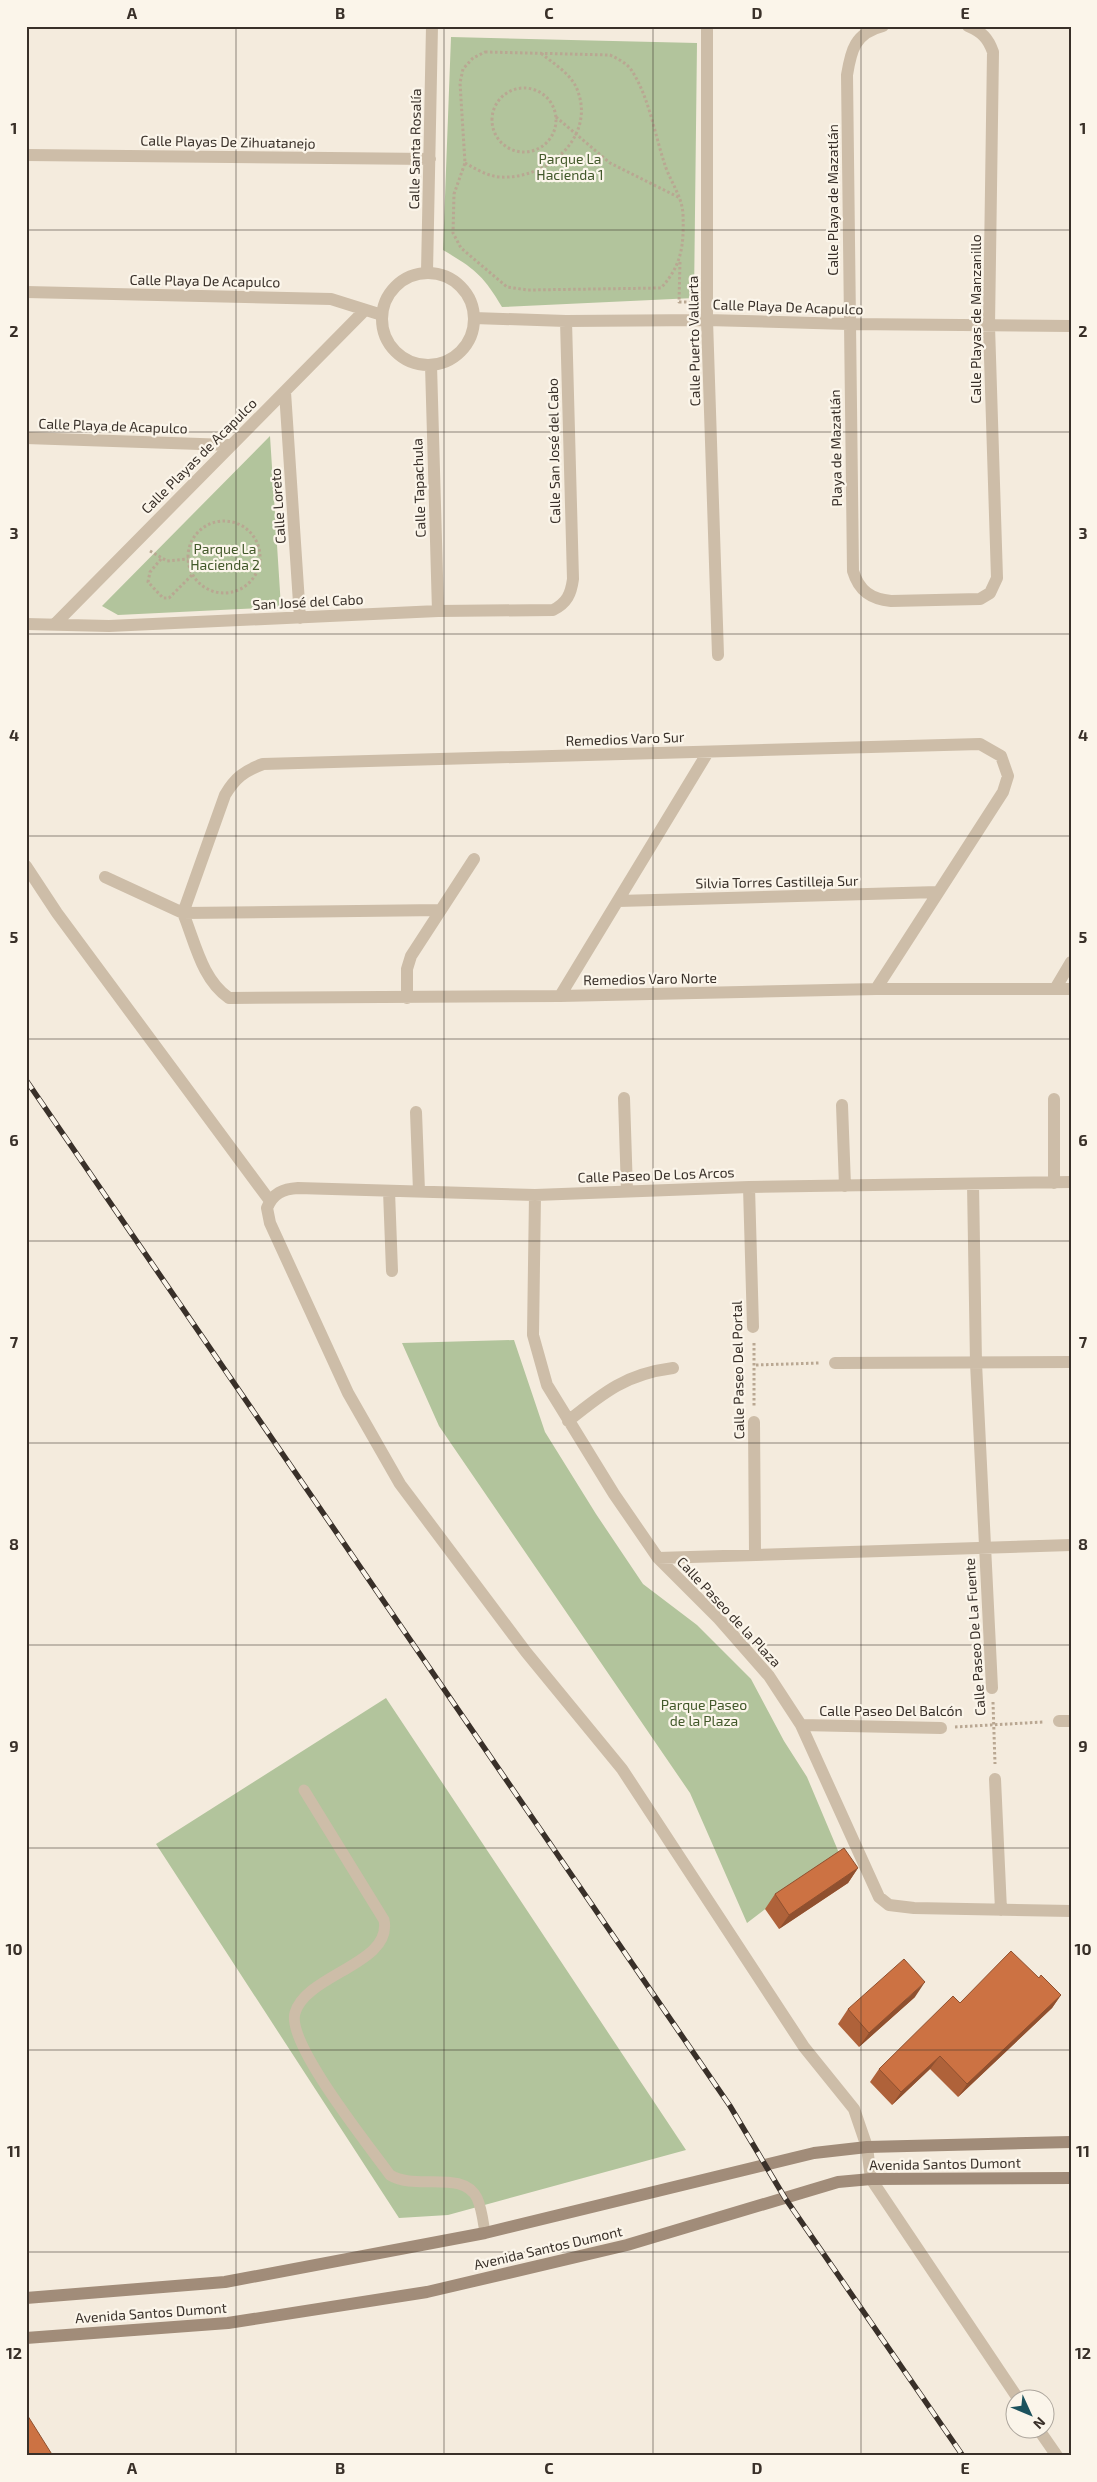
<svg xmlns="http://www.w3.org/2000/svg" width="1097" height="2482" font-family="'Exo 2',sans-serif">
  <style>
    .green { fill: #b2c49c }
    .lines { fill: none; stroke-linecap: round; stroke-linejoin: round }
    .path { stroke: #b9a792; stroke-width: 3; stroke-dasharray: 2.5 2.5; stroke-linecap: butt }
    .lane { stroke: #cdbda8; stroke-width: 11 }
    .street { stroke: #cdbda8; stroke-width: 12 }
    .secondary { stroke: #a18c79; stroke-width: 12 }
    .rail-casing { stroke: #393029; stroke-width: 5.5 }
    .rail { stroke: #fbf5ea; stroke-width: 4; stroke-dasharray: 11; stroke-linecap: butt }
    .wall { fill: #af623a }
    .shaded-wall { fill: #8f502f }
    .building { fill: #cc7243; stroke: #8f502f }
    .grid { fill: none; stroke: #393029; stroke-width: 1; stroke-opacity: 0.55 }
    .labels { text-anchor: middle; stroke-width: 4.5; stroke-linejoin: round; paint-order: stroke }
    .street-label { font-size: 14px; fill: #393029; stroke: #fbf5ea }
    .park-label { font-size: 14px; fill: #43592b; stroke: #fbf5ea }
    .neatline { fill: none; stroke: #393029; stroke-width: 2 }
    .grid-label { font-size: 16px; text-anchor: middle; font-weight: bold; fill: #393029 }
  </style>
  <rect width="100%" height="100%" fill="#f4ebdd"/>
  <path class="green" d="M451,37L697,43L694,298L502,307C483,275 475,269 443,250Z
    M270,436L281,607L118,615L102,606Z
    M514,1340L545,1432L596,1514L643,1584L697,1625L751,1679L784,1741L807,1777L839,1853L747,1923L690,1793L439,1426L402,1343Z
    M386,1698L686,2150L448,2215L399,2218L156,1844Z"/>
  <g class="lines">
    <path class="path" d="M485,52L610,55C618,59 627,63 632,71C650,99 655,137 666,168C672,184 682,197 683,214C684,245 682,265 661,288L528,290L507,287L461,248L453,233L454,194L465,163L460,83L463,69L473,58Z
      M492 120a32 32 0 1 1 64 0a32 32 0 1 1-64 0Z
      M556,117L610,163L680,198
      M465,163C476,169 487,176 500,177C545,180 597,138 577,89C571,74 554,64 542,54
      M680,262L679,302H691
      M188 557a36 36 0 1 1 72 0a36 36 0 1 1-72 0Z
      M150,551L167,561L188,559
      M161,559L150,572L148,582L163,598H169L193,574
      M754,1343V1406
      M756,1365L819,1363
      M993,1702L995,1764
      M955,1727L1043,1722"/>
    <path class="lane" d="M304,1790L384,1920C393,1964 306,1974 295,2013C286,2043 370,2147 390,2175C415,2191 463,2169 477,2198C482,2209 483,2221 485,2233"/>
    <path class="street" d="M707,26V320L718,655
      M883,26C855,33 851,50 847,75L853,571C859,591 871,599 891,601L980,599L990,593L997,578L989,326L993,52C988,38 982,32 968,26
      M26,155L430,159
      M427,272L432,26
      M382 319a46 46 0 1 1 92 0a46 46 0 1 1-92 0Z
      M26,292L331,299L382,315
      M474,318L566,321L707,320L848,324L1071,326
      M431,365L438,611
      M285,392L300,618
      M26,438L229,445
      M26,624L109,626L438,611L553,610C567,603 571,594 573,579L566,321
      M55,624L365,310
      M26,866L57,913L270,1201
      M105,877L183,913L441,910
      M618,901L938,892
      M876,989L1003,792L1008,776L1001,756L980,744L263,764C244,771 235,778 225,795L183,913C195,942 202,980 229,998L560,996L876,989H1071
      M1055,989L1071,962
      M560,996L708,752
      M407,998V969L411,956L474,859
      M624,1098L627,1191
      M1054,1099V1183
      M842,1105L845,1186
      M416,1112L419,1191
      M973,1184L976,1363L992,1688
      M749,1187L753,1327
      M389,1191L392,1271
      M535,1195L533,1335L547,1385L614,1494L658,1558L719,1619L769,1676L801,1725L879,1897L889,1905L914,1908L1071,1911
      M835,1363L1071,1362
      M568,1421C604,1392 626,1374 673,1368
      M754,1422L755,1553
      M658,1558L1071,1545
      M1059,1721H1071
      M801,1725L941,1728
      M995,1779L1001,1910
      M1019,2400L871,2179L867,2147L854,2109L804,2047L622,1769L526,1652L400,1484L348,1393L270,1223L267,1208C273,1193 283,1189 298,1188L535,1195L749,1187L1071,1182
      M1039,2430L1057,2456"/>
    <path class="secondary" d="M26,2298L225,2282L485,2233L814,2153L867,2147L1071,2142
      M26,2338L228,2323L427,2292L627,2245L838,2182L871,2179L1071,2178"/>
    <g class="rail-casing">
      <path id="rail" d="M26,1080L730,2106L785,2198L963,2456"/>
    </g>
    <use href="#rail" class="rail"/>
  </g>
  <path class="wall" d="M858,1868L848,1883L779,1929L765,1909L775,1894Z
    M1039,1978L1061,1995L1052,2008L958,2097L930,2069L892,2105L870,2082L879,2069Z
    M915,1997L859,2047L838,2024L848,2009Z"/>
  <path class="shaded-wall" d="M858,1868L848,1883L779,1929L789,1915Z
    M925,1982L915,1997L859,2047L869,2033Z
    M1061,1995L1052,2008L958,2097L967,2084Z
    M940,2056L930,2069L892,2105L901,2092Z"/>
  <path class="building" d="M844,1848L858,1868L789,1915L775,1894Z
    M1011,1951L1039,1978L1041,1975L1061,1995L967,2084L940,2056L901,2092L879,2069L953,1996L960,2003Z
    M904,1959L925,1982L869,2033L848,2009Z
    M26,2413L53,2456H26Z"/>
  <path class="grid" d="M236,26V2456M444,26V2456M653,26V2456M861,26V2456M26,230H1071M26,432H1071M26,634H1071M26,836H1071M26,1039H1071M26,1241H1071M26,1443H1071M26,1645H1071M26,1848H1071M26,2050H1071M26,2252H1071"/>
  <g class="labels">
    <g class="street-label">
      <text transform="translate(228 142) rotate(1)" y="5">Calle Playas De Zihuatanejo</text>
      <text transform="translate(415 149) rotate(-89)" y="5">Calle Santa Rosalía</text>
      <text transform="translate(833 200) rotate(-90)" y="5">Calle Playa de Mazatlán</text>
      <text transform="translate(205 281) rotate(1)" y="5">Calle Playa De Acapulco</text>
      <text transform="translate(788 307) rotate(2)" y="5">Calle Playa De Acapulco</text>
      <text transform="translate(976 319) rotate(-90)" y="5">Calle Playas de Manzanillo</text>
      <text transform="translate(694 341) rotate(-91)" y="5">Calle Puerto Vallarta</text>
      <text transform="translate(113 426) rotate(2)" y="5">Calle Playa de Acapulco</text>
      <text transform="translate(836 448) rotate(-91)" y="5">Playa de Mazatlán</text>
      <text transform="translate(554 451) rotate(-91)" y="5">Calle San José del Cabo</text>
      <text transform="translate(199 456) rotate(-45)" y="5">Calle Playas de Acapulco</text>
      <text transform="translate(419 488) rotate(-92)" y="5">Calle Tapachula</text>
      <text transform="translate(278 506) rotate(-94)" y="5">Calle Loreto</text>
      <text transform="translate(308 602) rotate(-3)" y="5">San José del Cabo</text>
      <text transform="translate(625 739) rotate(-2)" y="5">Remedios Varo Sur</text>
      <text transform="translate(777 882) rotate(-1)" y="5">Silvia Torres Castilleja Sur</text>
      <text transform="translate(650 979) rotate(-1)" y="5">Remedios Varo Norte</text>
      <text transform="translate(656 1175) rotate(-2)" y="5">Calle Paseo De Los Arcos</text>
      <text transform="translate(738 1370) rotate(-91)" y="5">Calle Paseo Del Portal</text>
      <text transform="translate(729 1612) rotate(47)" y="5">Calle Paseo de la Plaza</text>
      <text transform="translate(975 1637) rotate(-94)" y="5">Calle Paseo De La Fuente</text>
      <text x="891" y="1716">Calle Paseo Del Balcón</text>
      <text transform="translate(945 2164) rotate(-1)" y="5">Avenida Santos Dumont</text>
      <text transform="translate(548 2248) rotate(-13)" y="5">Avenida Santos Dumont</text>
      <text transform="translate(151 2313) rotate(-4)" y="5">Avenida Santos Dumont</text>
    </g>
    <g class="park-label">
      <text x="570" y="164">Parque La<tspan x="570" dy="16">Hacienda 1</tspan></text>
      <text x="225" y="554">Parque La<tspan x="225" dy="16">Hacienda 2</tspan></text>
      <text x="704" y="1710">Parque Paseo<tspan x="704" dy="16">de la Plaza</tspan></text>
    </g>
  </g>
  <rect width="1097" height="2482" fill="none" stroke="#fbf5ea" stroke-width="55"/>
  <g transform="translate(1030 2414) rotate(134)"><circle r="24" fill="#fbf5ea" stroke="#ada69d"/>
  <path d="M0-4L9 19L0 12L-9 19Z" fill="#1c525d"/>
  <text y="-8" font-size="14" font-weight="bold" text-anchor="middle" fill="#393029">N</text>
  </g>
  <rect x="28" y="28" width="1042" height="2426" class="neatline"/>
  <g class="grid-label">
    <text x="132" y="19">A</text>
    <text x="340" y="19">B</text>
    <text x="549" y="19">C</text>
    <text x="757" y="19">D</text>
    <text x="965" y="19">E</text>
    <text x="14" y="134">1</text>
    <text x="1083" y="134">1</text>
    <text x="14" y="337">2</text>
    <text x="1083" y="337">2</text>
    <text x="14" y="539">3</text>
    <text x="1083" y="539">3</text>
    <text x="14" y="741">4</text>
    <text x="1083" y="741">4</text>
    <text x="14" y="943">5</text>
    <text x="1083" y="943">5</text>
    <text x="14" y="1146">6</text>
    <text x="1083" y="1146">6</text>
    <text x="14" y="1348">7</text>
    <text x="1083" y="1348">7</text>
    <text x="14" y="1550">8</text>
    <text x="1083" y="1550">8</text>
    <text x="14" y="1752">9</text>
    <text x="1083" y="1752">9</text>
    <text x="14" y="1955">10</text>
    <text x="1083" y="1955">10</text>
    <text x="14" y="2157">11</text>
    <text x="1083" y="2157">11</text>
    <text x="14" y="2359">12</text>
    <text x="1083" y="2359">12</text>
    <text x="132" y="2474">A</text>
    <text x="340" y="2474">B</text>
    <text x="549" y="2474">C</text>
    <text x="757" y="2474">D</text>
    <text x="965" y="2474">E</text>
  </g>
</svg>
